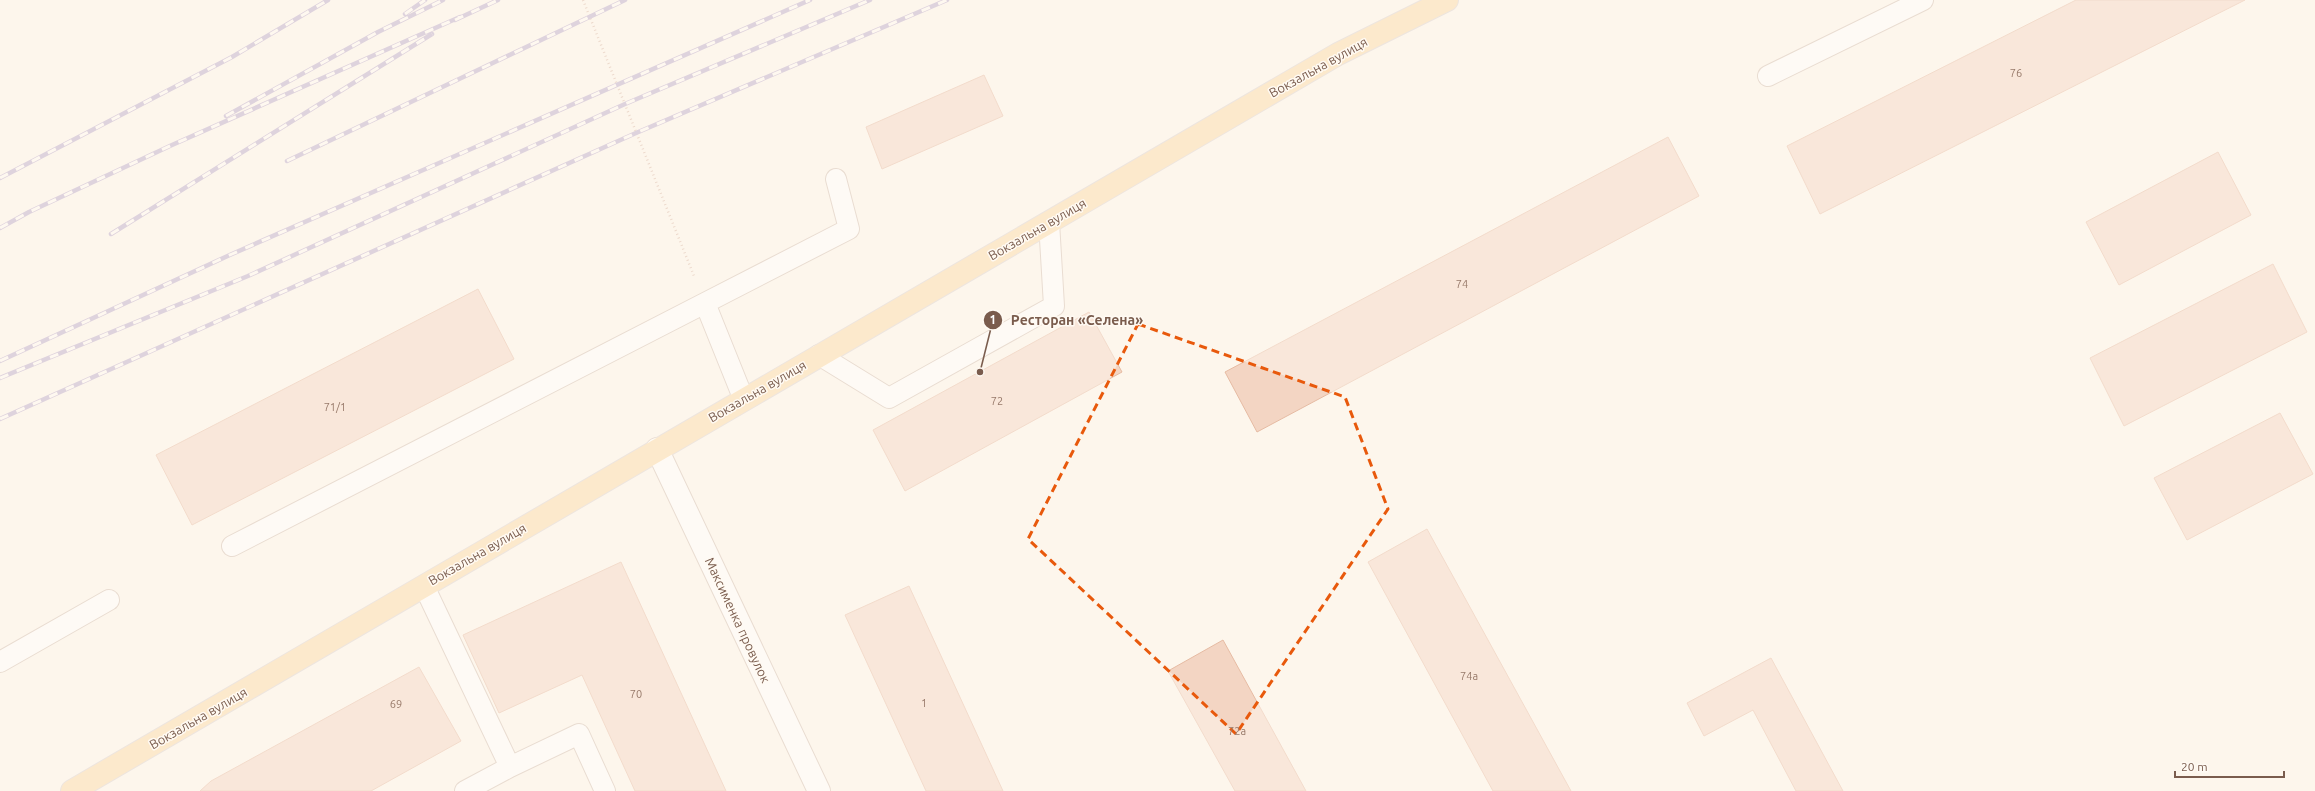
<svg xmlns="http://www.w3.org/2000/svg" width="2315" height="791" font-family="Ubuntu,sans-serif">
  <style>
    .building { fill: #f3d5c3; stroke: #e6bba3 }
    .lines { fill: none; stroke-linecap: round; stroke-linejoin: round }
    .service-casing { stroke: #d1beb0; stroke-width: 22 }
    .minor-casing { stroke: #d1beb0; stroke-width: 24 }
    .primary-casing { stroke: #dad1cd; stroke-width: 24 }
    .path { stroke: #d9b8a5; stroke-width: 2.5; stroke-dasharray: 1 3; stroke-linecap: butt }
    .service { stroke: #fff; stroke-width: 20 }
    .minor { stroke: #fff; stroke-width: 22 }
    .primary { stroke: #fbd9a5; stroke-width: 22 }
    .rail-casing { stroke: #b9a8c9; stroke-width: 4.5 }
    .rail { stroke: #fffaf3; stroke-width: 3; stroke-dasharray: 9; stroke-linecap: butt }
    .marked { fill: none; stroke: #e8590c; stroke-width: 3; stroke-dasharray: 8 5; stroke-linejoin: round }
    .labels { text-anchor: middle; stroke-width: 3; stroke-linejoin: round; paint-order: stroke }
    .number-label { font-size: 11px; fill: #987a6a }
    .street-label { font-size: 13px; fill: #7a5c4d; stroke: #fffaf3 }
    .leader { fill: none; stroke: #7a5c4d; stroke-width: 1.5 }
    .callout-dot { fill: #7a5c4d; stroke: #fffaf3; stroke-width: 1.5 }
    .mark-label { font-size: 12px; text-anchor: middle; font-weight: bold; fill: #fff }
    .callout-label { font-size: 14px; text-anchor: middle; font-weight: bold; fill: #7a5c4d; stroke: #fffaf3; stroke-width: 3; stroke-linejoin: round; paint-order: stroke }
  </style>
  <rect width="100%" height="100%" fill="#fdf6ec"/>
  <path class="building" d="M2076,0H2245L1820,214L1787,146Z
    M984,75L1003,116L882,169L866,127Z
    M1668,137L1699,196L1257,432L1225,372Z
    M2218,152L2251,215L2119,285L2086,222Z
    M2273,264L2307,332L2124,426L2090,358Z
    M478,289L514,359L192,525L156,455Z
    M1089,312L1122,372L905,491L873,430Z
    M2280,413L2313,474L2187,540L2154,478Z
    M1427,529L1571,791H1493L1368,562Z
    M621,562L726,791H635L582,675L499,713L463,635Z
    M909,586L1003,791H926L845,615Z
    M1223,640L1306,791H1235L1168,671Z
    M1771,658L1843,791H1796L1753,710L1704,736L1687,703Z
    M419,667L461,741L371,791H200L211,781Z"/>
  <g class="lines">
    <g class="service-casing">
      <path id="service" d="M1768,76L1923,0
        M819,355L889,398L1054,306L1049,222
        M744,400L705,303L849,229L836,179
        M232,546L705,303
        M424,586L510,767L465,791
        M0,662L109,600
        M510,767L579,734L605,791"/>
    </g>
    <g class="minor-casing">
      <path id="minor" d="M657,449L819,791"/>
    </g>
    <g class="primary-casing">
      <path id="primary" d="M72,791L1338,54L1447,0"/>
    </g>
    <path class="path" d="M583,0L694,276"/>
    <use href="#service" class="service"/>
    <use href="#minor" class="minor"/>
    <use href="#primary" class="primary"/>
    <g class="rail-casing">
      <path id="rail" d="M405,14L425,0
        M455,20L498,0
        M226,116L378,32L443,0
        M287,161L625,0
        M0,178L232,57L328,0
        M0,228L29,212L172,145L460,17
        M111,234L432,34
        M0,361L232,254L810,0
        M0,378L248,276L625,104L870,0
        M0,419L636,133L947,0"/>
    </g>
    <use href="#rail" class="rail"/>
  </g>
  <path d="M0 0H2315V791H0ZM1138,324L1345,397L1388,509L1236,734L1028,539Z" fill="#fdf6ec" fill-opacity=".55" fill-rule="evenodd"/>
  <path class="marked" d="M1138,324L1345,397L1388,509L1236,734L1028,539Z"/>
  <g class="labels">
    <g class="number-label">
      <text x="2016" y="77">76</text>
      <text x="1462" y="288">74</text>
      <text x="997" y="405">72</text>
      <text x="335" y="411">71/1</text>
      <text x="1469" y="680">74а</text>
      <text x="636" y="698">70</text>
      <text x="924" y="707">1</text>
      <text x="396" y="708">69</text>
      <text x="1237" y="735">72а</text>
    </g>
    <g class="street-label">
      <text transform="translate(1318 67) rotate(-29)" y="5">Вокзальна вулиця</text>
      <text transform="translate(1037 229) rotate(-30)" y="5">Вокзальна вулиця</text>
      <text transform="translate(757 391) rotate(-30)" y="5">Вокзальна вулиця</text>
      <text transform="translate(477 554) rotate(-30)" y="5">Вокзальна вулиця</text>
      <text transform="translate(738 620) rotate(65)" y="5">Максименка провулок</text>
      <text transform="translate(198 718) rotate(-30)" y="5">Вокзальна вулиця</text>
    </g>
  </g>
  <path class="leader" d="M980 372L993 320"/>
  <g class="callout-dot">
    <circle cx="980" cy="372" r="4"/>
    <circle cx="993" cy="320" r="10"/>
  </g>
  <g class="mark-label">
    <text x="993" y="324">1</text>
  </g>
  <g class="callout-label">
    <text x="1077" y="325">Ресторан «Селена»</text>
  </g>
  <path d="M2175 771v6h109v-6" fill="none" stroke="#7a5c4d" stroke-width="2"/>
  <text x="2181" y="771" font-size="12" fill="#7a5c4d" stroke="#fffaf3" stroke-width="3" paint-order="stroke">20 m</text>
</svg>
